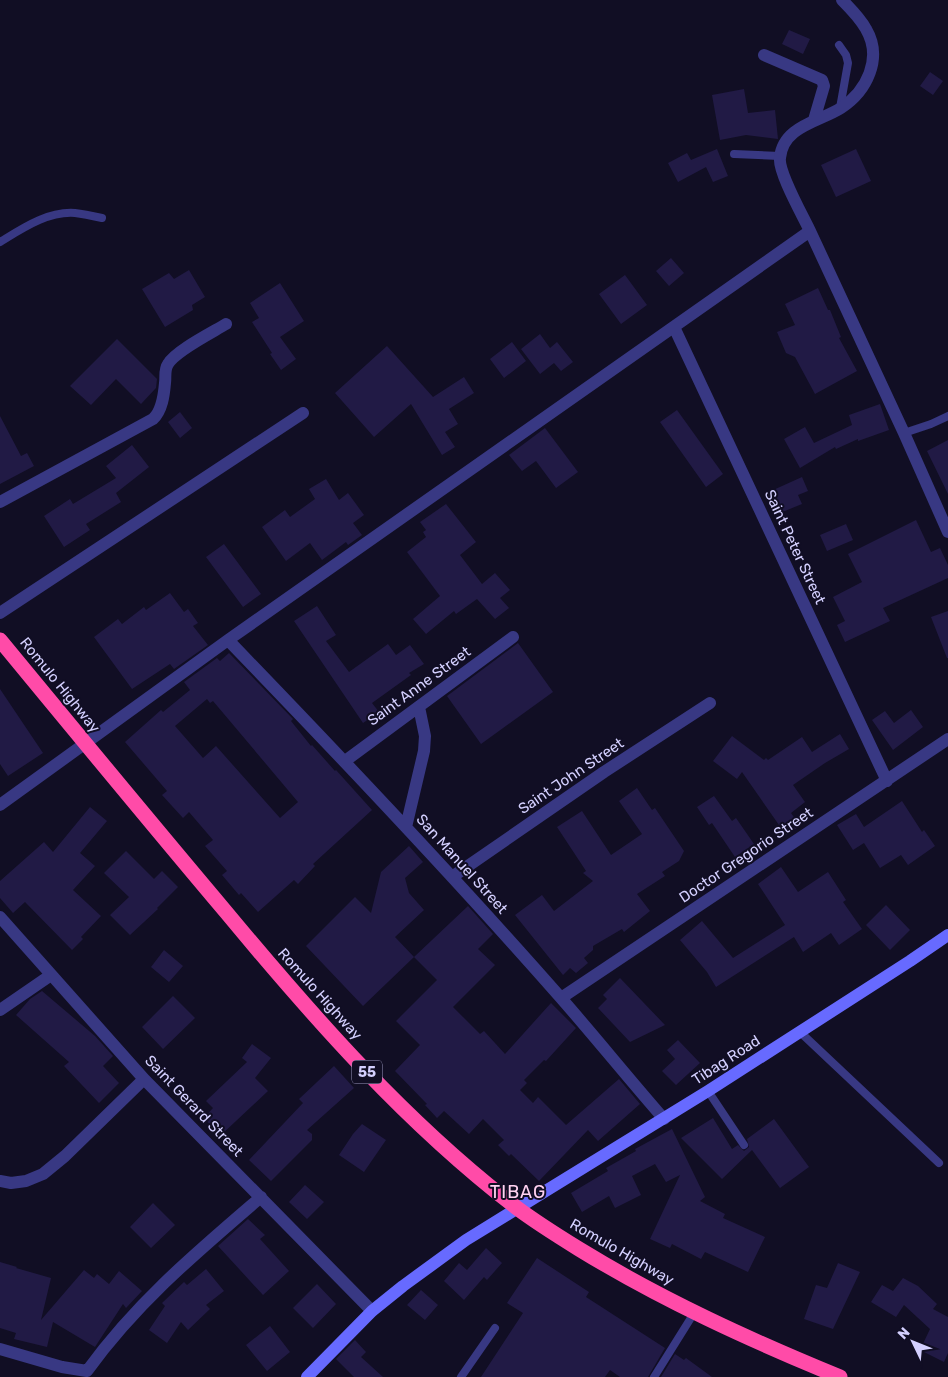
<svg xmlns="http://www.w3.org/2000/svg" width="948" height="1377" font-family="Rubik,sans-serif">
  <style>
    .building { fill: #211a45; fill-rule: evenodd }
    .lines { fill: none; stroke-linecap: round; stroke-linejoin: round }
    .lane { stroke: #383883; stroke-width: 8 }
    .street { stroke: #383883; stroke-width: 12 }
    .secondary { stroke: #676aff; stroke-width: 12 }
    .highway { stroke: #ff4ba8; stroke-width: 15 }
    .labels { text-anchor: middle; stroke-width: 4; stroke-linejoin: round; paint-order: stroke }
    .shield { fill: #110e24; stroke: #9a96bd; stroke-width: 1 }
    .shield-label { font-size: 14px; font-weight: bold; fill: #d4d0ff }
    .street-label { font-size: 15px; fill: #d4d0ff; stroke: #110e24 }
    .quarter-label { font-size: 18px; letter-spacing: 1px; fill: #ffd2f1; stroke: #110e24 }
  </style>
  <rect width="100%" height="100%" fill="#110e24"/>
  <path class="building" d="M789,30L810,39L803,54L782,44Z
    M930,72L943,81L933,95L920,86Z
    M744,89L748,113L775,110L778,139L746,135L720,140L712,95Z
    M717,149L728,176L713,182L706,167L678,182L668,163L687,153L691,160Z
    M856,149L871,181L836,197L821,165Z
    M671,258L684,273L669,286L656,271Z
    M189,270L205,297L192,305L193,310L165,327L142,289L169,273L174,279Z
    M625,275L647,305L621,324L599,294Z
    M280,283L304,321L280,337L296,359L281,370L270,354L272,353L252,322L259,318L250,303Z
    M818,288L828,310H830L841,337L839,338L857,371L815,394L795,357L786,353L777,332L795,325L785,304Z
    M540,334L550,348L557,342L573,362L561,371L554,363L540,374L521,349Z
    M117,339L157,379L156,388L141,404L116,379L91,405L70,386Z
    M512,342L526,361L504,378L490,359Z
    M387,346L433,397L464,377L474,393L449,409L458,424L445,432L455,447L442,455L411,404L374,437L335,393Z
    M880,404L889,430L858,441V439L836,449L835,447L800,468L784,439L805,427L814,443L852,425L849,415Z
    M677,410L723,474L706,487L660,422Z
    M180,412L192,428L180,438L168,422Z
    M0,416L21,456L27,453L34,466L0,484Z
    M545,428L578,472L556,488L536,461L522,471L509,455Z
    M948,440V494L927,451Z
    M132,445L149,467L116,493L121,502L86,524L90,530L64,547L44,516L70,499L73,504L116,478L106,466Z
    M802,477L808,491L798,495L802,504L780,513L771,491Z
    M326,479L339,500L348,493L364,515L353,523L362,535L348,545L346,542L322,560L310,543L286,561L262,527L285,510L290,517L315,499L309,489Z
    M446,504L476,542L460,555L482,584L495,573L510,590L500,598L509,608L495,619L477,599L456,614L454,611L426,634L413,619L440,596L407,552L426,537L423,532L426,530L420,522Z
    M916,520L931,552L940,548L948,565V578L883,608L890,621L845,642L837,625L845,621L833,597L862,582L848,554Z
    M846,524L853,540L827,551L820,535Z
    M224,544L261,594L243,607L206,557Z
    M170,593L184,612L188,609L198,623L193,626L208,645L174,669L170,664L132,689L94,637L118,619L122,624L144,607L146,610Z
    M317,606L336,635L326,641L349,672L388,644L396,655L410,645L424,664L409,673L411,675L372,703L379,712L363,723L294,621Z
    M948,611V658H947L931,617Z
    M518,643L553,692L481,744L447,696Z
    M229,653L293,719L291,721L311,746L312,745L335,771L336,770L372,810L313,864L315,866L298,884L294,880L258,912L241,893L239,895L222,875L227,871L205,846L213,840L189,812L183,818L162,795L167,791L125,742L161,710L163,712L190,690L184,682L217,658L220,661ZM207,699L210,703L213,701L298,802L280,818L216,746L203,758L175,726Z
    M0,689L43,753L8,776L0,764Z
    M911,710L923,727L893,750L872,720L885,711L894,723Z
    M840,734L849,749L825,763L793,785L805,802L791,813L800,826L786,835L742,772L737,779L713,761L732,736L764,760L766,758L768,760L802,737L812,752Z
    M637,788L652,810L655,808L684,851L679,861L662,872L665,876L637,894L650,911L624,932L622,929L593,946V950L584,958L588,963L576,973L570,968L563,975L515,915L542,895L554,911L593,881L583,873L586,871L557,827L582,811L611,855L642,834L619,801Z
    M714,796L732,821L736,818L754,844L735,857L712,823L709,825L697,807Z
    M902,801L922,832L924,830L935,846L908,865L901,855L880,868L864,843L853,850L837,825L856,814L864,827Z
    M90,807L107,821L80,853L95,866L73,890L101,916L81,937L83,939L72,950L25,902L13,913L0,898V881L44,842L53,852Z
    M409,846L423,862L405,878L409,893L424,910L395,937L414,957L363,1006L306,946L355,897L371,913L381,872Z
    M126,851L154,879L162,871L178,887L157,908L158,909L130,935L110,915L129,897L104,873Z
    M781,867L798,892L828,872L846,900L843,902L862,929L839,945L831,933L803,952L794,937L716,987L707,972L680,940L702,921L733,958L785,925L758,884Z
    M886,905L910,930L890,950L866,925Z
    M468,906L493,934L478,949L495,965L453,1007L480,1034L484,1031L505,1054L551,1003L576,1028L546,1061L544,1060L524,1080L527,1083L520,1090L533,1103L538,1097L566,1125L619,1079L640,1104L598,1141L588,1130L539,1181L511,1154L509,1156L498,1145L504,1140L483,1119L469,1134L444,1111L437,1118L425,1105L427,1104L395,1071L420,1045L396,1021L437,980L414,957Z
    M164,950L183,966L169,982L151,967Z
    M620,978L665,1025L630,1042L598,1008L607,999L603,995Z
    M42,991L95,1036L113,1056L103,1066L119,1083L99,1103L64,1066L69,1062L16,1015L30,999Z
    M173,996L195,1018L163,1049L142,1027Z
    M678,1040L700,1063L676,1085L662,1071L675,1059L667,1050Z
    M252,1044L271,1058L255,1078L268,1091L220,1136L204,1118L213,1108L206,1101L247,1062L242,1058Z
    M334,1066L354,1088L307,1130L312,1134V1140L271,1181L249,1160L303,1103L299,1099Z
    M713,1118L732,1149L738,1145L744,1151L749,1147L747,1139L774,1119L809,1167L780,1188L752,1150L722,1179L681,1138Z
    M362,1124L386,1140L364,1172L339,1155L353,1134Z
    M672,1129L705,1197L700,1201L725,1214L723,1218L765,1237L748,1272L705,1252L701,1259L672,1244L670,1248L650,1239L680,1175L666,1182L655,1164L632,1176L641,1195L615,1208L609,1196L582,1212L571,1193L608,1171L606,1168L636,1151L635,1149Z
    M305,1185L324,1202L307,1219L289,1202Z
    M153,1203L175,1225L151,1248L130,1227Z
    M248,1219L265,1235L260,1239L289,1271L263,1295L218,1246Z
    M486,1248L502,1263L487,1280L484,1277L464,1300L444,1281L459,1263L467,1270Z
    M537,1258L589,1292L586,1297L665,1348L648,1377H620L610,1370L605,1377H481L523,1313L507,1303Z
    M0,1262L17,1267L16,1268L51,1278L41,1320L84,1270L94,1278L97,1274L109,1284L119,1271L142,1291L126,1308L123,1304L95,1347L53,1322L47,1347L14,1339L16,1333L0,1328Z
    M838,1263L860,1272L833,1329L804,1319L816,1285L827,1288Z
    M206,1269L224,1291L206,1305L210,1309L188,1330L181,1322L167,1343L149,1330L165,1306L162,1303L184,1282L187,1285Z
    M903,1278L918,1286L937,1304L933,1309L948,1317V1353L944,1362L920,1350L930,1329L904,1305L896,1317L871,1302L882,1285L893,1291Z
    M317,1284L336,1304L313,1328L293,1308Z
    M421,1290L438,1305L425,1320L407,1305Z
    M270,1326L290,1352L267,1371L246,1345Z
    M355,1340L366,1352L361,1357L383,1377H354L336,1359Z
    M675,1354L684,1360L686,1358L712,1377H661Z"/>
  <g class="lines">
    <path class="lane" d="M839,45L846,55L848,63L840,108
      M734,154L780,156
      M0,242C23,228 48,211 75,213C84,214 93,216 102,218
      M904,433L931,424L948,416
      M800,1032L939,1163
      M708,1091L744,1145
      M461,1377L495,1328
      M654,1377L694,1313"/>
    <path class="street" d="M764,55L822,80L824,86L814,120
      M810,231L904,433L948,532
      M674,327L887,781
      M0,502L153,419C162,411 164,395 165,383C166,376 164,370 168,364C175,351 213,332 226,324
      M0,613L303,413
      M228,640C341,757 453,875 561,998C596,1038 629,1079 664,1119
      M345,761L513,637
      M0,805L228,640L810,231C803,216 778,172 780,158C783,126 819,122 841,108C867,91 883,58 866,29C860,18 851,9 842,0
      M406,827L424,751L425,736L419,707
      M452,877L604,772L710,703
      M0,917L144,1079L372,1311
      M561,998L948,739
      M0,1010L51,975
      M0,1181L11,1183L26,1181L43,1174L65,1156L144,1079
      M0,1349L62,1367L87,1371C137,1302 197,1252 261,1197"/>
    <path class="secondary" d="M307,1377L372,1311L403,1286L466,1240L708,1091L910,961L948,935"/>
    <path class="highway" d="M0,640C75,731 150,822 226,912C314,1018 407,1124 517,1208C537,1223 558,1236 579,1249C662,1300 750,1340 840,1377"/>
  </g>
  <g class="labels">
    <rect class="shield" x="352" y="1060.5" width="30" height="23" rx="4"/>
    <g class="shield-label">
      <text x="367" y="1077">55</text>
    </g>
    <g class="street-label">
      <text transform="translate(795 547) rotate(65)" y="5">Saint Peter Street</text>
      <text transform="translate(60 685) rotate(51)" y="5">Romulo Highway</text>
      <text transform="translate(419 686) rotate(-36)" y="5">Saint Anne Street</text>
      <text transform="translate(571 776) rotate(-34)" y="5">Saint John Street</text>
      <text transform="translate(746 855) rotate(-34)" y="5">Doctor Gregorio Street</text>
      <text transform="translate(462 864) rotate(48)" y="5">San Manuel Street</text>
      <text transform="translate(320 994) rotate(48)" y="5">Romulo Highway</text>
      <text transform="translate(726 1060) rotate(-33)" y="5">Tibag Road</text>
      <text transform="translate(194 1106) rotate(46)" y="5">Saint Gerard Street</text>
      <text transform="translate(622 1252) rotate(30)" y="5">Romulo Highway</text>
    </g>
    <g class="quarter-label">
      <text x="518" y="1198">TIBAG</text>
    </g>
  </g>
  <g transform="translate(913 1342) rotate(313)" stroke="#110e24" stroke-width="4" paint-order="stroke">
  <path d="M0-4L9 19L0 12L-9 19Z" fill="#d4d0ff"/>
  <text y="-8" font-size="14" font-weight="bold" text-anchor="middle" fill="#d4d0ff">N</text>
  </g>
</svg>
